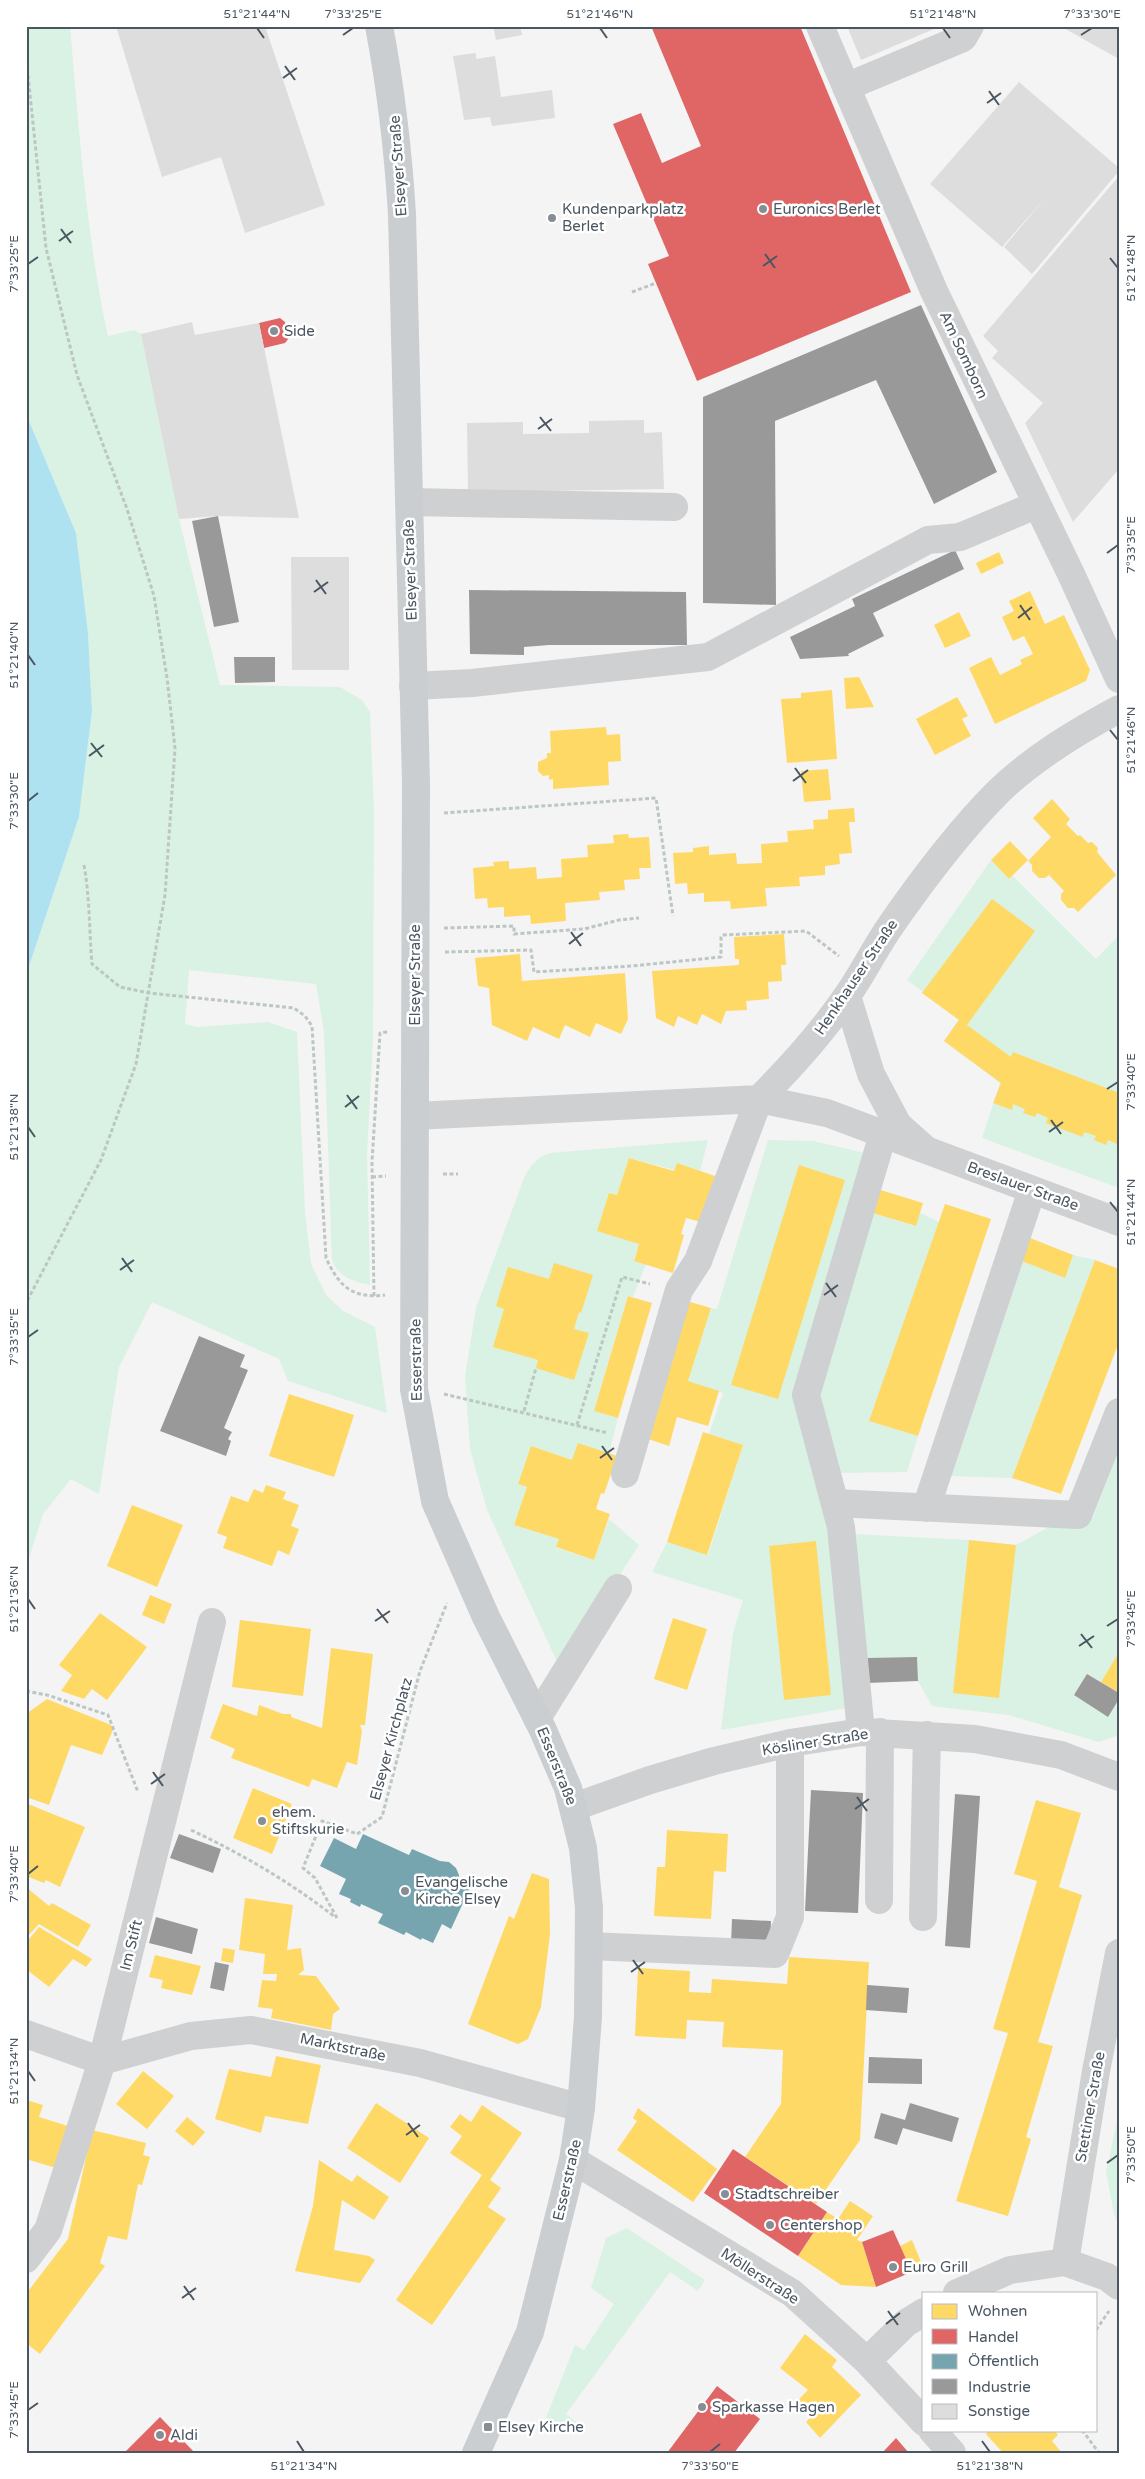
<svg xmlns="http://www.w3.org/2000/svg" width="1145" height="2479" font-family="'Varela Round',sans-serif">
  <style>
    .green { fill: #d9f2e3 }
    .water { fill: #aee2f0 }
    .homes { fill: #ffd966 }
    .shops { fill: #e06666 }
    .public { fill: #76a5af }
    .industry { fill: #999 }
    .building { fill: #ddddde }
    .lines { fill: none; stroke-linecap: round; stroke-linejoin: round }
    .path { stroke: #bcc7c4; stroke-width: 3; stroke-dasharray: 4 2.5; stroke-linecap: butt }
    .minor { stroke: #ced0d2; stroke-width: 28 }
    .major { stroke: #caced1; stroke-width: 28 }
    .ticks { fill: none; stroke: #4a5661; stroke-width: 2 }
    .poi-dot { fill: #868d94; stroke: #fff; stroke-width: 2 }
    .labels { text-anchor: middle; stroke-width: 5; stroke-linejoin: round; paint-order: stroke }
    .street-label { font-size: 15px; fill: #4a5661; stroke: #fff }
    .poi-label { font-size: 15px; fill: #4a5661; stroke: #fff; text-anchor: start }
    .neatline { fill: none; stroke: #4a5661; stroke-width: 2 }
    .ticks-label { font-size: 12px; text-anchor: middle; fill: #4a5661 }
  </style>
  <rect width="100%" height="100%" fill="#f4f4f4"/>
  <path class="green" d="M26,26H70C79,130 86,235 108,336L134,330L141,334L179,519L220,685L340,687L362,700L370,712L374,811L373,1039L367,1155L370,1285C352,1281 339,1278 332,1260L324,1032L316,984L189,970L185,1024L197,1027L268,1022L297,1032L305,1212L311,1264L326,1295L343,1311L375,1327L387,1413L288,1381L279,1359L152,1302L119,1367L99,1494L71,1479L43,1514L26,1568V975L79,817L92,711L88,633L76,533L26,414Z
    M991,860L1009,879L1013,876L1096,959L1119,935V1188L982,1138L1000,1083L944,1041L959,1019L907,980Z
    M708,1140L700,1171L677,1163L675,1170L629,1158L617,1195L610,1193L639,1244L634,1259L646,1264L633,1297L628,1296L594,1411L618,1418L609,1454L572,1460L531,1446L518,1484L527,1487L514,1525L559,1539L556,1548L594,1560L609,1519L639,1545L560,1668L487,1510L470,1449L465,1376L476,1308L524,1178C530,1166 536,1158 549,1153Z
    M768,1140L813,1141L869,1154L811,1351L820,1473L853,1707L721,1730L733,1633L743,1600L652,1572L667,1542L708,1555L743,1445L709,1434L723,1393L688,1381L711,1308L717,1309Z
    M866,1211L915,1226L920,1213L939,1222L870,1421L918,1436L907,1472L836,1473L818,1400Z
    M1073,1255L1095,1260L1012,1478L948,1476L1017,1259L1064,1277Z
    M1119,1449V1652L1101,1682L1087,1674L1119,1699V1735L1099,1742L1008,1715L932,1706L918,1681L917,1657L866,1658L854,1534L969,1540L1016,1545L1058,1522L1083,1523L1093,1517Z
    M1119,2112V2226L1114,2214L1106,2172Z
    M627,2228L705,2280L698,2291L670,2272L566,2414L577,2423L568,2434L546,2418L575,2345L584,2350L614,2304L591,2288L606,2238Z"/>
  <path class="water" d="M26,414L76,533L88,633L92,711L79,817L26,975Z"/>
  <path class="homes" d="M999,552L1004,563L981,574L976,563Z
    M1030,591L1045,624L1064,615L1090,670L1086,681L995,724L969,668L991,657L1000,675L1022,664L1020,660L1033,654L1024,636L1013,641L1002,617L1014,611L1009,601Z
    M959,612L971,636L945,648L934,625Z
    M859,677L874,707L846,709L844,678Z
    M832,690L837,759L787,763L781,699L801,698V693Z
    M957,697L968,716L962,719L971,736L935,755L916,719Z
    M606,727L607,735L620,734L621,761L608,762L609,785L553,789V779L549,780V775L543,776L538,771V762L547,758V753H551L550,731Z
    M828,769L831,800L804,802L801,771Z
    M1052,799L1070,819L1066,824L1078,836L1080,835L1088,843L1092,842L1098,848L1097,852L1116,875L1078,912L1074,908H1068L1061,900V894L1064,891L1049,875L1045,878H1039L1032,871V865L1028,861L1051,837L1033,818Z
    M854,808L855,822H849L852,853L839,854L840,864L825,866V875L799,877L800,886L765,888L767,906L731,909L730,901L704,902V893L688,894L687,883L675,884L673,853L693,852V848L709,846V855L736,853L737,864L762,863L761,844L788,842L787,831L814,829L813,820L828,819V810Z
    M628,834L629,838L649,837L651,868H639L640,879L624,880L625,890L599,892L600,900L565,903L566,921L531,924L530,915L504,917V907L488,908L487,898L475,899L473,868L494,866L493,862L509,861V869L536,867L537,879L562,877L561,859L588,857L587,845L614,843L613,835Z
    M1010,841L1028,860L1009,879L991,860Z
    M992,899L1035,931L967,1025L1011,1057L1013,1052L1119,1093V1151L1116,1150L1119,1145L1108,1140L1106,1145L1094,1140L1096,1136L1084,1132L1083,1137L1064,1130L1046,1123L1048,1118L1037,1113L1035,1117L1023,1113L1025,1109L1013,1104L1012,1110L993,1103L1001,1083L944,1041L959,1020L922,993Z
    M784,934L786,965H781L782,981L768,982L769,999L746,1001L747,1010L726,1011L721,1024L702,1014L697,1025L678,1016L674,1027L656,1018L652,971L739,965V959H735L734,937Z
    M520,954L522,981L625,973L628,1019L621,1034L596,1023L590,1037L565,1025L559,1039L533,1027L527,1041L492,1025L489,988L478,986L475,958Z
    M629,1158L674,1171L677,1163L715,1176L701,1222L686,1218L681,1234L684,1235L673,1273L634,1261L639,1244L597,1231L609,1193L617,1195Z
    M799,1165L845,1180L778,1399L731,1385Z
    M874,1188L923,1203L916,1226L866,1211Z
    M945,1204L991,1219L918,1436L869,1421Z
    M1025,1236L1073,1255L1065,1278L1017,1259Z
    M1095,1260L1119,1269V1342L1061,1494L1012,1478Z
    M554,1263L593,1275L581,1313L579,1312L574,1329L589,1333L574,1380L536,1368L538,1360L493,1347L504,1309L496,1306L508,1267L549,1279Z
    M628,1296L652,1303L618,1418L594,1411Z
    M687,1301L711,1308L688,1381L719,1391L708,1426L677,1417L669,1446L645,1438Z
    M289,1394L354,1415L334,1477L269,1456Z
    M703,1432L743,1445L707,1555L667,1542Z
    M578,1443L617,1456L604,1494L601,1493L596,1509L610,1514L594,1560L556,1547L559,1539L514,1525L527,1487L518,1484L531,1446L572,1460Z
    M266,1485L286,1492L283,1499L299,1505L291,1526L299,1529L289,1555L278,1550L272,1566L223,1548L227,1537L217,1533L231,1496L248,1502L254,1489L263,1493Z
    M132,1505L183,1525L157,1587L107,1566Z
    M969,1540L1016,1545L999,1698L953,1693Z
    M816,1541L831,1695L784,1700L769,1546Z
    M150,1595L172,1604L164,1624L142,1615Z
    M100,1613L147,1647L107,1700L92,1689L84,1699L61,1691L72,1675L59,1665Z
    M673,1618L707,1629L687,1690L654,1679Z
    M240,1620L311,1629L303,1696L232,1687Z
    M331,1648L373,1654L365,1725H360L362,1731L357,1765L347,1762L337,1788L312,1779L309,1787L231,1758L235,1749L210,1738L223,1704L257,1716L259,1705L283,1714H291V1717L322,1728Z
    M1119,1652V1693L1101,1682Z
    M47,1699L111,1725L113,1730L102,1755L71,1745L49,1805L26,1797V1714Z
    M253,1788L292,1804L272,1854L233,1838Z
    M1036,1800L1081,1813L1059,1887L1082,1895L1038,2042L1053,2046L1026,2137L1031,2139L1008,2216L956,2201L1008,2033L993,2029L1037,1881L1014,1874Z
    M28,1804L85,1827L60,1887L46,1880L44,1883L26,1876Z
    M667,1830L728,1834L726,1872L714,1871L711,1919L654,1916L657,1867H665Z
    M532,1873L549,1879L550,1934L541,2007L528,2039L518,2044L468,2024L509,1916L514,1919Z
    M26,1887L49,1906L52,1903L91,1925L78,1947L39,1924L26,1938Z
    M245,1898L293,1905L287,1950L301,1948L304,1970L298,1975L316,1976L340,2009L333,2014L331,2030L271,2018L273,2009L258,2007L262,1980L276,1981L277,1974H263L265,1954L239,1950Z
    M39,1927L92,1959L86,1967L73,1959L49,1987L26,1969V1943Z
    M223,1948L235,1950L233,1963L221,1961Z
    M155,1955L201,1966L192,1995L161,1988L163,1980L149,1977Z
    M789,1957L869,1962L860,2140L816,2204L745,2157L781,2104L783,2050L722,2047L724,2022L687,2020L686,2039L635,2036L638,1968L690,1971L689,1992L711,1993L712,1979L787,1984Z
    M276,2056L321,2065L308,2124L265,2116L261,2133L215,2119L229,2069L271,2077Z
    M143,2071L174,2096L147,2129L116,2104Z
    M26,2100L43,2105L39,2117L68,2126L56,2168L26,2159Z
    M376,2103L429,2138L400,2183L347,2148Z
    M482,2105L522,2133L490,2180L501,2188L488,2207L506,2219L432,2325L396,2300L482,2175L450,2153L462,2136L450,2127L460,2114L471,2122Z
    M638,2108L717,2169L693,2202L617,2150L637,2121L633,2118Z
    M187,2117L205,2132L193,2146L175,2131Z
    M92,2130L146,2143L143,2155L150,2157L142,2185L138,2184L127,2240L108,2236L100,2263L105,2266L40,2354L26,2343V2294L68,2239Z
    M319,2160L352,2182L357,2175L389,2197L374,2220L342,2200L334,2250L369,2256L375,2260L360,2283L295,2271L313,2206Z
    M850,2201L873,2216L857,2240L862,2242L876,2287L841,2285L798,2256L827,2212L838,2219Z
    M912,2240L923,2267L912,2272L900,2246Z
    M805,2334L837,2360L832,2367L861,2395L820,2438L806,2422L810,2418L796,2402L808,2390L780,2368Z
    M989,2430H1054L1058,2435L1052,2441L1062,2453H1003L986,2434Z"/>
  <path class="shops" d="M651,26H800L911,292L697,381L648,264L669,256L613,124L641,113L662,163L701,146Z
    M280,318L285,322L289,338L285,343L264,348L259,323Z
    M733,2149L827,2212L798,2256L704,2193Z
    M893,2230L912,2272L876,2287L862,2242Z
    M717,2386L760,2419L734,2453H667Z
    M160,2417L195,2453H124Z
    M896,2438L909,2453H882Z"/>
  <path class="public" d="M363,1834L409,1855L412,1849L440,1861L449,1862L456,1868L459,1875V1883L470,1888L451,1929L442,1924L433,1943L422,1938L421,1940L406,1932L404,1935L378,1923L383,1914L361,1904L360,1907L350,1902L351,1899L339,1894L346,1879L320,1866L334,1838L356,1849Z"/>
  <path class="industry" d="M921,305L997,472L934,504L876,380L775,421L776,605L703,603V397Z
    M218,516L239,622L214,627L192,521Z
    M955,550L964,569L873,613L884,636L848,654L849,656L800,659L790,637L855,606L852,599Z
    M469,590L686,592L687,645H549L524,647V655L470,654Z
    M234,657H275V682L235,683Z
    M199,1336L245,1355L240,1367L248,1370L224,1428L232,1432L228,1439L231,1441L226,1456L160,1431Z
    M917,1657L918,1681L867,1683L866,1658Z
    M1087,1674L1119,1693V1699L1108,1717L1074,1695Z
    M811,1790L863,1793L858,1913L805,1911Z
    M955,1794L980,1796L970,1948L945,1946Z
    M179,1834L221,1849L213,1873L170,1858Z
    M156,1917L198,1929L192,1954L149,1943Z
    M732,1919L771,1921L770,1946L731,1944Z
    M215,1962L229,1965L224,1991L210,1988Z
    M867,1985L909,1988L907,2013L866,2010Z
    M869,2057L922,2059V2084L868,2083Z
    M910,2103L959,2118L952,2142L903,2128L897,2145L874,2138L881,2113L905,2120Z"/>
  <path class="building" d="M116,26H265L325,205L245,233L221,157L162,177Z
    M493,26H520L522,35L496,40Z
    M847,26H941L861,60Z
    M1060,26H1119V59Z
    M476,53V59L495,56L501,97L552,90L555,118L492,126L490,117L464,120L453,56Z
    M1019,82L1119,168V171L1032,274L1004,247L1045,198L1002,247L930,184Z
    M1119,176V469L1073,522L1025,423L1043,403L992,358L998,351L983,336Z
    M192,322L195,335L259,323L299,518L218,516L179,519L141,334Z
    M644,420V433L662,432L664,489L468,492L467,423L523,422V434L589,433V421Z
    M291,557H349V670H292Z"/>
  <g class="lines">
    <path class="path" d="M26,56L46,248L77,375L127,509L154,596L167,678L175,748L165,895L136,1064L101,1160L26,1303
      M632,292L656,283
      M444,813L656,798L673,916
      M84,865C90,898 89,930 92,964L120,987L149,993L294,1008L305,1016L312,1026L326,1258C339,1286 352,1299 385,1295
      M444,928L514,926V934L584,929L619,920L639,918
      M445,952L531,950L534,972L632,966L721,957V937L723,935L806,931L839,956
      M443,1174H458
      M372,1177L386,1176
      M374,1296L372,1162L380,1033L388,1032
      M444,1394L608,1433
      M524,1411L536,1368
      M577,1425L622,1277L650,1284
      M26,1691L47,1695L108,1715L138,1792
      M191,1830C242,1854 290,1882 335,1917
      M337,1918L315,1878L303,1868L322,1821L357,1834L382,1817L420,1671L447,1603
      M1096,2330L1109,2311
      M1082,2430L1099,2453"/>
    <path class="minor" d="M820,26L934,291L1071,574L1119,679
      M846,87L963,38L970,26
      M409,502L674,507
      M413,686L472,683L708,657L928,540L960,537L1036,505
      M847,996L871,1074L898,1125L926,1150L1119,1222
      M415,1116L759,1099C791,1067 821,1034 847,996C863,973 875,948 891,925C923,879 958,832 998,792C1033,758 1076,732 1119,709
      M625,1474L679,1290L698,1261L759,1099L827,1113L926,1150
      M835,1503L1078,1515L1119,1412
      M926,1508L1032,1190
      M537,1718L618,1588
      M861,1732L841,1527L806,1395L883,1134
      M574,1807L650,1780L714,1761L790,1743L861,1732L975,1739L1061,1755L1119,1777
      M879,1900L880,1732
      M923,1917L927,1735
      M589,1946L775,1954L790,1917V1743
      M26,2034L102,2061L191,2036L251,2030L420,2063L581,2108
      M573,2160L792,2293L867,2361L924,2422
      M26,2259L48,2230L102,2061L212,1622
      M1065,2262L1096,2071L1119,1953
      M957,2293L1010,2270L1065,2262L1107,2277L1119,2286
      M867,2361L906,2323L924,2312
      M932,2430L952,2453"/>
    <path class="major" d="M379,26C391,89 398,150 402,214L416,783L414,1389L435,1501L486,1617L542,1728L568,1788L583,1848L589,1908L588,2017L581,2108L573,2160L530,2332L476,2453"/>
  </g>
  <path class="ticks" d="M257,28L264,38M600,28L607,38M943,28L950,38M343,35L353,28M1081,35L1092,28M285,66L295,80M283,78L297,68M989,91L999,105M987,103L1001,93M61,229L71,243M59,241L73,231M765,254L775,268M1110,258L1118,268M28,264L38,257M763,266L777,256M540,417L551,431M538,429L552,419M1107,553L1118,545M316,580L326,594M314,592L328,582M1020,605L1030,620M1018,618L1032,607M28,655L35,665M1110,730L1118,740M91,743L102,757M89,756L104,745M795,768L806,783M793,781L808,770M28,801L38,793M571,932L581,946M569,944L583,933M1107,1089L1118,1082M347,1095L357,1109M345,1107L359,1096M1051,1120L1061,1134M28,1127L35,1137M1049,1132L1063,1122M1110,1202L1118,1212M122,1258L132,1272M120,1270L134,1260M826,1283L836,1297M824,1295L838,1285M28,1337L38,1330M602,1446L612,1460M600,1458L614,1448M28,1599L35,1609M377,1609L388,1623M375,1621L390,1611M1107,1626L1118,1619M1081,1634L1092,1648M1079,1646L1094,1636M153,1772L163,1786M151,1784L165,1774M857,1797L867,1811M855,1809L869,1799M28,1874L38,1866M633,1960L643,1974M631,1972L645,1962M28,2071L35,2081M408,2123L418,2137M406,2135L420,2125M1107,2163L1118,2155M184,2286L194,2300M182,2298L196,2288M888,2311L898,2325M886,2324L900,2313M28,2410L38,2403M297,2441L304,2452M982,2441L990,2452M710,2452L720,2444"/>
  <g class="poi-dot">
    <circle cx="763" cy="209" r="5"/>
    <circle cx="552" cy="218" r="5"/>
    <circle cx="274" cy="331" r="5"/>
    <circle cx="262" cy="1821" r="5"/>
    <circle cx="405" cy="1891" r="5"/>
    <circle cx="725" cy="2194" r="5"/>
    <circle cx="770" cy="2225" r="5"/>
    <circle cx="893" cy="2267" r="5"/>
    <circle cx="702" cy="2407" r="5"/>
    <rect x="483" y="2422" width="10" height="10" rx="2.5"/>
    <circle cx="160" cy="2435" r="5"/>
  </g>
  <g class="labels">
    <g class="street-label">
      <text transform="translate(398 166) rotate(-94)" y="5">Elseyer Straße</text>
      <text transform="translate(964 355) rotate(65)" y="5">Am Somborn</text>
      <text transform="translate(410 570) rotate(-92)" y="5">Elseyer Straße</text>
      <text transform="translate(415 975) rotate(-90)" y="5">Elseyer Straße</text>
      <text transform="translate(856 977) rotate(-56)" y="5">Henkhauser Straße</text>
      <text transform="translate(1023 1186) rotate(20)" y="5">Breslauer Straße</text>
      <text transform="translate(416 1360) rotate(-91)" y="5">Esserstraße</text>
      <text transform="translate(391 1739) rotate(-75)" y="5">Elseyer Kirchplatz</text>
      <text transform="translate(815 1742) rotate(-9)" y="5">Kösliner Straße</text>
      <text transform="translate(557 1766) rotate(68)" y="5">Esserstraße</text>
      <text transform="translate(131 1945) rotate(-76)" y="5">Im Stift</text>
      <text transform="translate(343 2047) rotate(12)" y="5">Marktstraße</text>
      <text transform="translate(1090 2107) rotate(-80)" y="5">Stettiner Straße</text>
      <text transform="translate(567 2180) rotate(-77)" y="5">Esserstraße</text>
      <text transform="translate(760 2276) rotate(33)" y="5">Möllerstraße</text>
    </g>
    <g class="poi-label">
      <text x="562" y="214">Kundenparkplatz<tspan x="562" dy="17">Berlet</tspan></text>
      <text x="773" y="214">Euronics Berlet</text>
      <text x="284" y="336">Side</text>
      <text x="272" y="1817">ehem.<tspan x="272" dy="17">Stiftskurie</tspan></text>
      <text x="415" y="1887">Evangelische<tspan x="415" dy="17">Kirche Elsey</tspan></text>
      <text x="735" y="2199">Stadtschreiber</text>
      <text x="780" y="2230">Centershop</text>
      <text x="903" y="2272">Euro Grill</text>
      <text x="712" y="2412">Sparkasse Hagen</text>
      <text x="498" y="2432">Elsey Kirche</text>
      <text x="170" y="2440">Aldi</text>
    </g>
  </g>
  <rect width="1145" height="2479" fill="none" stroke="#ffffff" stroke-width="55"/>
  <rect x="922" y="2292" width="175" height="140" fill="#ffffff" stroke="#b7bbc0"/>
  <rect x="932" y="2304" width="25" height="15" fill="#ffd966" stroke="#b7bbc0"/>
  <text x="968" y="2316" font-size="15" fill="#4a5661">Wohnen</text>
  <rect x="932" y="2329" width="25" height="15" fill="#e06666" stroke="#b7bbc0"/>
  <text x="968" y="2342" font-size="15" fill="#4a5661">Handel</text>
  <rect x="932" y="2354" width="25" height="15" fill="#76a5af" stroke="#b7bbc0"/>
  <text x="968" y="2366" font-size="15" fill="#4a5661">Öffentlich</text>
  <rect x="932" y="2379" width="25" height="15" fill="#999999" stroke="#b7bbc0"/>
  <text x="968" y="2392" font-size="15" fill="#4a5661">Industrie</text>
  <rect x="932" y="2404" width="25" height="15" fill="#ddddde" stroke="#b7bbc0"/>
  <text x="968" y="2416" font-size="15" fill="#4a5661">Sonstige</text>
  <rect x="28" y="28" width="1090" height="2424" class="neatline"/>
  <g class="ticks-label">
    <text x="257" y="18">51°21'44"N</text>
    <text x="353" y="18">7°33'25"E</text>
    <text x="600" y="18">51°21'46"N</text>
    <text x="943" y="18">51°21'48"N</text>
    <text x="1092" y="18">7°33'30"E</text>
    <text transform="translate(14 264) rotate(-90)" y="4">7°33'25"E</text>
    <text transform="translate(1131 268) rotate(-90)" y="4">51°21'48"N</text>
    <text transform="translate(1131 545) rotate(-90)" y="4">7°33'35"E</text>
    <text transform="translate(14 655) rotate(-90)" y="4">51°21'40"N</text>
    <text transform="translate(1131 740) rotate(-90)" y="4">51°21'46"N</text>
    <text transform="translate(14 801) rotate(-90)" y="4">7°33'30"E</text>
    <text transform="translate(1131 1082) rotate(-90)" y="4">7°33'40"E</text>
    <text transform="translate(14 1127) rotate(-90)" y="4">51°21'38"N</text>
    <text transform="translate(1131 1212) rotate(-90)" y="4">51°21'44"N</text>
    <text transform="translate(14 1337) rotate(-90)" y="4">7°33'35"E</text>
    <text transform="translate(14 1599) rotate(-90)" y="4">51°21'36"N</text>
    <text transform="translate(1131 1619) rotate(-90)" y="4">7°33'45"E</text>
    <text transform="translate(14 1874) rotate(-90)" y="4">7°33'40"E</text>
    <text transform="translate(14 2071) rotate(-90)" y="4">51°21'34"N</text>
    <text transform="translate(1131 2155) rotate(-90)" y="4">7°33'50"E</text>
    <text transform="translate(14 2410) rotate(-90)" y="4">7°33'45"E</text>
    <text x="304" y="2470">51°21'34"N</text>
    <text x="710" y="2470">7°33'50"E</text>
    <text x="990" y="2470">51°21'38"N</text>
  </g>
</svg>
